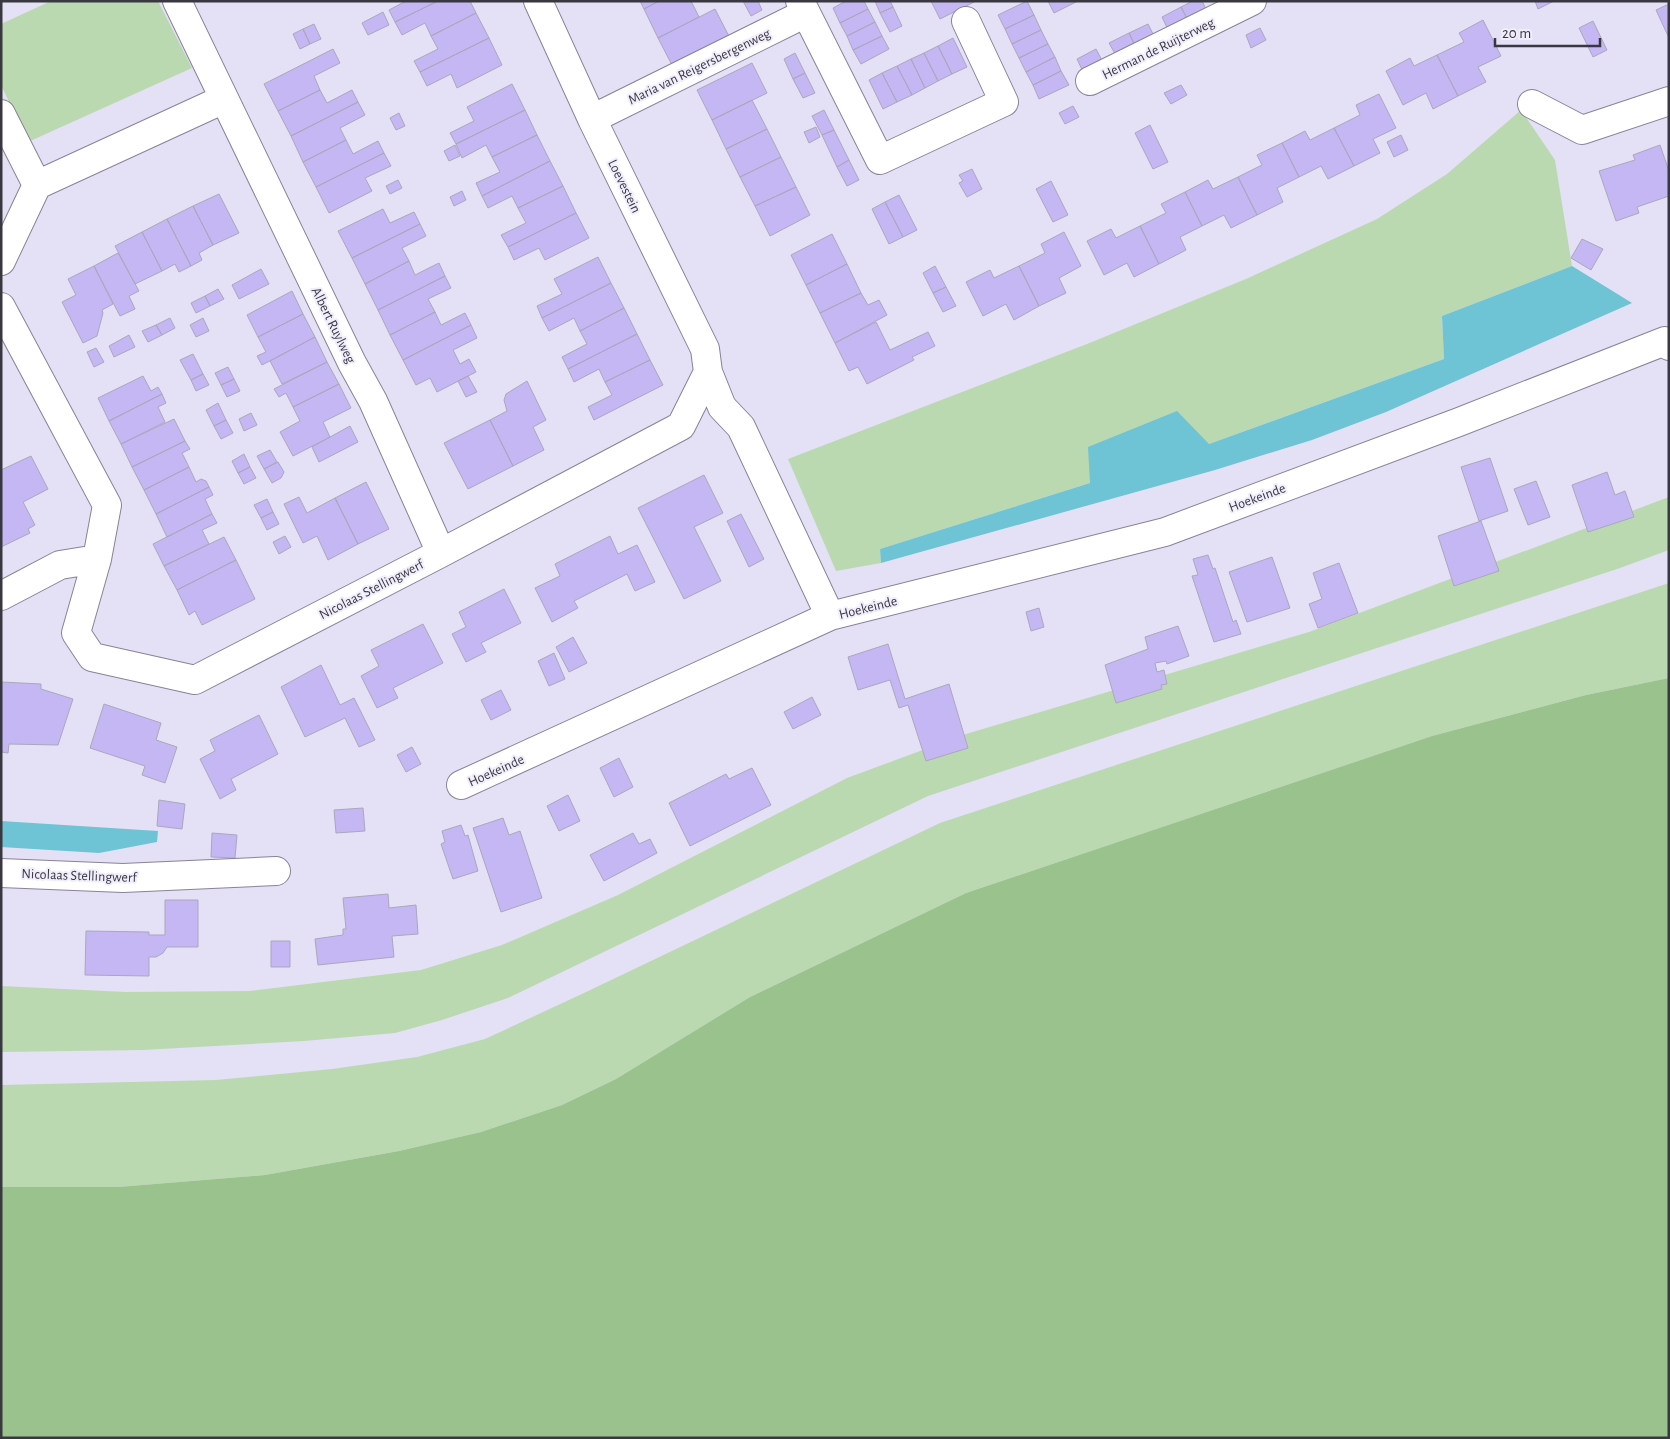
<svg xmlns="http://www.w3.org/2000/svg" width="1670" height="1439" font-family="'Alegreya Sans',sans-serif">
  <style>
    .green { fill: #bbd9b0 }
    .forest { fill: #9ac28d }
    .water { fill: #6ec3d4 }
    .building { fill: #c5b7f4; stroke: #aba7bc }
    .lines { fill: none; stroke-linecap: round; stroke-linejoin: round }
    .minor-casing { stroke: #888398; stroke-width: 30 }
    .minor { stroke: #fff; stroke-width: 28 }
    .labels { text-anchor: middle; stroke-width: 4; stroke-linejoin: round; paint-order: stroke }
    .street-label { font-size: 14px; fill: #393740; stroke: #f1eefc }
  </style>
  <rect width="100%" height="100%" fill="#e4e0f6"/>
  <path class="green" d="M51,1H158L192,68L28,142L1,85V24Z
    M1521,110L1555,160L1572,266L1442,316L1444,359L1209,444L1090,483L880,549L881,563L836,571L788,459L1087,344L1246,279L1377,219L1447,174Z
    M1669,497V550L1620,568L928,796L508,998L442,1020L395,1033L304,1041L143,1050L1,1052V986L126,992L249,991L421,970L502,945L618,895L847,778L966,734L1309,632Z
    M1669,583V678L1586,695L1432,736L966,893L750,997L616,1079L562,1105L481,1132L399,1151L265,1175L118,1187H1V1085L216,1080L332,1069L417,1057L485,1039L584,993L940,823Z"/>
  <path class="forest" d="M1669,678V1438H1V1187H118L265,1175L399,1151L481,1132L562,1105L616,1079L750,997L966,893L1432,736L1586,695Z"/>
  <path class="water" d="M1572,266L1632,303L1386,412L1312,440L1215,470L881,563L880,549L1090,483L1088,447L1177,411L1209,444L1444,359L1442,316Z
    M1,821L158,831L157,842L99,853L1,847Z"/>
  <path class="building" d="M406,1H438L395,22L389,10Z
    M438,1H470L476,13L431,36L425,23L402,35L395,22Z
    M640,1H659L644,9Z
    M659,1H691L699,17L658,38L644,9Z
    M743,1H758L762,10L751,16Z
    M846,1H864L868,9L840,23L833,8Z
    M875,1H890L893,7L880,13Z
    M931,1H976L940,19Z
    M1027,1L1034,15L1005,29L998,15Z
    M1048,1H1078L1054,13Z
    M1193,1H1202L1209,15L1190,24L1181,7Z
    M1535,1H1554L1538,9Z
    M1669,4V38L1656,10Z
    M893,7L902,26L890,32L880,13Z
    M1181,7L1190,24L1170,34L1162,17Z
    M715,9L733,44L673,67L658,38Z
    M868,9L875,22L847,36L840,23Z
    M383,12L389,25L368,35L362,23Z
    M476,13L489,38L420,72L414,61L438,49L431,36Z
    M1034,15L1041,30L1012,44L1005,29Z
    M1483,20L1501,56L1478,67L1486,82L1458,96L1437,55L1464,42L1459,33Z
    M1593,21L1607,50L1593,57L1579,28Z
    M875,22L882,36L853,50L847,36Z
    M314,24L321,39L310,44L303,29Z
    M1148,24L1156,40L1137,50L1129,33Z
    M1260,28L1266,40L1251,48L1246,35Z
    M303,29L310,44L300,49L293,34Z
    M1041,30L1048,44L1019,58L1012,44Z
    M1129,33L1137,50L1118,59L1109,43Z
    M882,36L889,49L861,64L853,50Z
    M489,38L502,65L457,88L451,74L427,86L420,72Z
    M953,38L967,67L952,74L938,46Z
    M1048,44L1055,57L1026,72L1019,58Z
    M938,46L952,74L938,81L924,53Z
    M333,49L340,63L314,76L320,90L278,111L264,84Z
    M1096,49L1105,66L1085,76L1077,59Z
    M795,53L805,73L793,79L784,59Z
    M924,53L938,81L925,88L911,59Z
    M1437,55L1458,96L1433,109L1426,93L1403,105L1386,71L1410,58L1414,66Z
    M1055,57L1061,71L1033,85L1026,72Z
    M911,59L925,88L912,95L897,66Z
    M752,63L767,93L712,120L697,90Z
    M897,66L912,95L897,102L882,73Z
    M1061,71L1069,85L1039,99L1033,85Z
    M805,73L815,93L803,98L793,79Z
    M882,73L897,102L883,109L869,80Z
    M512,84L525,110L456,144L450,133L474,121L467,107Z
    M1181,85L1187,95L1171,104L1164,93Z
    M320,90L327,103L352,90L358,102L291,136L278,111Z
    M1379,94L1396,128L1373,139L1380,153L1354,166L1334,128L1360,115L1356,105Z
    M752,100L767,129L726,149L712,120Z
    M358,102L365,115L340,128L346,140L303,162L291,136Z
    M1073,106L1079,117L1065,124L1059,113Z
    M525,110L537,135L492,157L486,145L462,158L456,144Z
    M824,110L834,130L822,135L812,116Z
    M399,113L405,126L396,130L390,118Z
    M1150,125L1168,162L1153,169L1135,133Z
    M816,127L820,137L809,143L804,132Z
    M1334,128L1354,166L1328,179L1321,166L1299,177L1282,143L1305,131L1310,140Z
    M767,129L781,157L740,177L726,149Z
    M834,130L849,160L837,167L822,135Z
    M537,135L550,161L482,196L476,183L500,172L492,157Z
    M1401,135L1408,150L1394,157L1387,142Z
    M346,140L353,154L378,141L384,153L316,187L303,162Z
    M1282,143L1299,177L1277,188L1283,202L1257,215L1238,177L1262,165L1257,155Z
    M455,145L460,156L449,161L444,151Z
    M1660,145L1669,171V196L1637,207L1639,213L1616,221L1599,171L1635,160L1633,155Z
    M384,153L391,166L365,178L372,191L329,213L316,187Z
    M781,157L796,187L755,206L740,177Z
    M849,160L859,180L847,186L837,167Z
    M550,161L563,186L518,208L512,196L488,208L482,196Z
    M972,169L982,189L967,197L959,183L963,181L959,175Z
    M1238,177L1257,215L1231,228L1224,215L1202,226L1185,192L1208,180L1213,189Z
    M398,180L402,188L390,194L386,186Z
    M1051,181L1068,215L1053,222L1036,189Z
    M563,186L576,213L508,247L501,235L526,223L518,208Z
    M796,187L810,215L770,236L755,206Z
    M462,191L466,200L454,206L450,197Z
    M1185,192L1202,226L1180,237L1186,250L1159,264L1140,226L1166,213L1161,204Z
    M219,194L239,233L213,245L193,206Z
    M899,195L917,230L903,237L885,202Z
    M885,202L903,237L889,244L872,209Z
    M193,206L213,245L199,253L202,260L191,266L167,219Z
    M383,209L390,223L414,212L420,224L352,258L338,231Z
    M576,213L589,238L545,260L539,248L514,260L508,247Z
    M167,219L191,266L179,272L175,264L162,271L142,232Z
    M420,224L426,236L402,248L409,261L365,284L352,258Z
    M1140,226L1159,264L1134,277L1127,263L1104,275L1087,241L1111,229L1116,238Z
    M142,232L162,271L135,284L115,246Z
    M1064,232L1081,266L1059,278L1066,293L1039,306L1019,266L1045,253L1041,244Z
    M832,234L847,264L806,285L791,255Z
    M1582,239L1603,249L1591,270L1571,258Z
    M118,253L139,291L129,296L135,309L120,316L94,266Z
    M598,257L611,283L542,318L537,306L562,294L554,279Z
    M409,261L415,275L439,263L445,276L378,310L365,284Z
    M847,264L861,293L820,313L806,285Z
    M94,266L113,304L102,310L103,313L97,336L83,343L62,302L76,295L68,279Z
    M935,266L946,287L933,293L923,273Z
    M1019,266L1039,306L1014,320L1006,304L983,316L966,282L990,270L994,278Z
    M261,269L269,284L239,299L232,285Z
    M445,276L451,288L428,299L435,312L390,335L378,310Z
    M611,283L624,308L580,331L574,318L549,331L542,318Z
    M946,287L956,306L943,312L933,293Z
    M218,289L224,299L210,306L205,296Z
    M292,291L303,314L258,337L247,315Z
    M861,293L868,305L879,300L887,315L835,343L820,313Z
    M205,296L210,306L196,313L191,303Z
    M624,308L637,334L568,369L562,357L587,344L580,331Z
    M435,312L441,325L465,313L471,325L403,360L390,335Z
    M303,314L315,337L262,365L257,356L266,352L258,337Z
    M170,318L175,328L162,335L156,325Z
    M203,318L209,331L196,337L190,325Z
    M876,322L890,350L928,332L935,346L912,357L914,360L867,384L858,367L849,371L835,343Z
    M156,325L162,335L148,342L142,331Z
    M471,325L477,338L453,350L460,364L469,359L476,372L437,392L430,378L416,385L403,360Z
    M637,334L650,360L605,382L599,369L574,382L568,369Z
    M129,335L135,347L114,357L109,346Z
    M315,337L327,362L282,384L270,361Z
    M96,348L104,362L94,367L87,352Z
    M193,354L203,374L191,380L180,360Z
    M650,360L663,385L594,420L588,407L612,395L605,382Z
    M327,362L339,384L293,407L286,393L279,397L274,389Z
    M228,367L234,379L221,385L215,373Z
    M203,374L209,385L196,391L191,380Z
    M143,376L151,391L158,387L162,394L109,421L98,398Z
    M468,376L477,392L466,397L458,381Z
    M234,379L240,391L227,397L221,385Z
    M527,381L546,420L533,427L544,450L513,466L490,420L507,411L504,400L506,394Z
    M339,384L351,408L323,422L330,437L293,456L280,432L300,421L293,407Z
    M162,394L166,403L158,407L165,422L121,444L109,421Z
    M218,403L226,420L214,426L206,410Z
    M251,413L257,425L244,431L239,419Z
    M174,419L185,441L132,467L121,444Z
    M226,420L233,433L221,439L214,426Z
    M490,420L513,466L468,489L444,443Z
    M350,426L358,442L319,462L312,447Z
    M185,441L190,449L182,453L189,467L144,490L132,467Z
    M270,450L277,462L264,469L257,456Z
    M244,454L250,467L238,473L232,461Z
    M31,456L48,489L23,502L35,525L28,529L30,533L1,547V470Z
    M1490,458L1508,511L1479,521L1461,467Z
    M278,462L284,472L281,478L272,483L264,469Z
    M189,467L196,482L201,479L206,481L209,487L156,514L144,490Z
    M250,467L256,478L244,484L238,473Z
    M1607,472L1615,495L1625,491L1634,517L1588,532L1572,485Z
    M704,475L723,513L694,527L721,581L684,599L638,508Z
    M1536,481L1550,517L1528,525L1514,489Z
    M366,482L389,529L358,544L335,498Z
    M209,487L213,495L205,499L212,514L167,537L156,514Z
    M299,497L307,513L335,498L358,544L328,560L317,536L303,543L284,504Z
    M267,499L273,512L261,518L254,505Z
    M273,512L279,524L267,530L261,518Z
    M212,514L217,523L202,530L209,544L164,566L153,544Z
    M741,514L764,559L749,567L727,521Z
    M1481,521L1499,571L1454,586L1438,536Z
    M285,536L291,547L279,554L273,542Z
    M610,536L618,554L637,545L655,582L635,591L627,574L574,601L578,608L552,622L535,588L560,576L555,564Z
    M224,537L236,560L177,590L164,566Z
    M1208,555L1213,569L1215,568L1233,622L1236,620L1241,634L1214,642L1192,576L1198,575L1193,559Z
    M1272,557L1290,608L1247,622L1229,572Z
    M236,560L255,599L202,625L195,611L189,615L177,590Z
    M1339,563L1358,613L1318,628L1309,604L1322,599L1313,573Z
    M504,589L521,623L481,643L486,652L466,662L452,634L466,627L459,612Z
    M1039,608L1044,627L1031,631L1026,612Z
    M423,624L443,663L393,688L398,698L377,708L361,676L379,666L371,650Z
    M1178,626L1189,656L1167,664L1166,661L1155,663L1157,672L1164,670L1167,684L1161,685L1162,689L1116,703L1105,665L1148,649L1145,637Z
    M573,637L587,663L569,672L556,647Z
    M888,644L905,699L949,684L968,748L926,761L908,705L899,708L890,680L858,690L848,657Z
    M554,653L565,679L549,686L538,661Z
    M321,665L340,705L354,698L375,740L359,747L345,718L305,737L281,687Z
    M1,682L41,684V689L73,699L58,745L9,744L8,753L1,752Z
    M501,690L511,710L491,720L481,700Z
    M812,697L821,715L793,729L784,712Z
    M104,704L161,723L156,740L177,747L165,783L142,775L145,766L90,748Z
    M259,715L278,754L231,779L236,790L220,799L200,759L215,751L210,740Z
    M412,747L421,764L406,772L397,755Z
    M619,758L633,787L614,797L600,768Z
    M752,768L771,805L690,846L669,803L726,774L729,779Z
    M568,795L580,821L559,831L547,806Z
    M159,800L185,804L182,829L157,826Z
    M363,808L365,831L336,833L334,810Z
    M503,818L509,835L520,831L542,898L501,912L473,828Z
    M461,825L465,836L468,835L478,871L453,879L441,844L445,842L442,831Z
    M212,833L237,835L235,858L211,857Z
    M633,833L639,844L650,839L657,853L604,881L590,855Z
    M388,894L389,908L416,905L418,934L392,936L394,957L318,965L315,939L343,935V929H346L343,898Z
    M165,900H198V947H167L163,953L156,957H149V976L85,975L86,931L149,932V935H165Z
    M271,941H290V967H271Z"/>
  <g class="lines">
    <g class="minor-casing">
      <path id="minor" d="M177,1L352,363L373,401L441,553
        M538,1L592,119L705,349L708,372L722,407L741,427L830,616
        M800,1L880,160L1004,102L966,21
        M1090,81L1252,1
        M1532,104L1582,130L1669,101
        M1,114L37,185L1,261
        M592,119L806,13
        M37,185L224,99
        M1,307L107,505L97,559L76,633L92,657L195,680L441,553L681,426L708,372
        M1,596L60,565L97,559
        M461,785L830,616L1165,532L1459,422L1665,341L1669,346
        M1,873L123,878L276,871"/>
    </g>
    <use href="#minor" class="minor"/>
  </g>
  <g class="labels">
    <g class="street-label">
      <text transform="translate(1158 48) rotate(-26)" y="5">Herman de Ruijterweg</text>
      <text transform="translate(699 66) rotate(-26)" y="5">Maria van Reigersbergenweg</text>
      <text transform="translate(625 186) rotate(64)" y="5">Loevestein</text>
      <text transform="translate(334 325) rotate(64)" y="5">Albert Ruylweg</text>
      <text transform="translate(1257 497) rotate(-20)" y="5">Hoekeinde</text>
      <text transform="translate(371 589) rotate(-27)" y="5">Nicolaas Stellingwerf</text>
      <text transform="translate(868 607) rotate(-14)" y="5">Hoekeinde</text>
      <text transform="translate(496 770) rotate(-24)" y="5">Hoekeinde</text>
      <text transform="translate(79 875) rotate(2)" y="5">Nicolaas Stellingwerf</text>
    </g>
  </g>
  <rect width="1670" height="1439" fill="none" stroke="#393740" stroke-width="5"/>
  <path d="M1495 38v8h105v-8" fill="none" stroke="#393740" stroke-width="2.5"/>
  <text x="1502" y="38" font-size="15" fill="#393740" stroke="#f1eefc" stroke-width="4" paint-order="stroke">20 m</text>
</svg>
